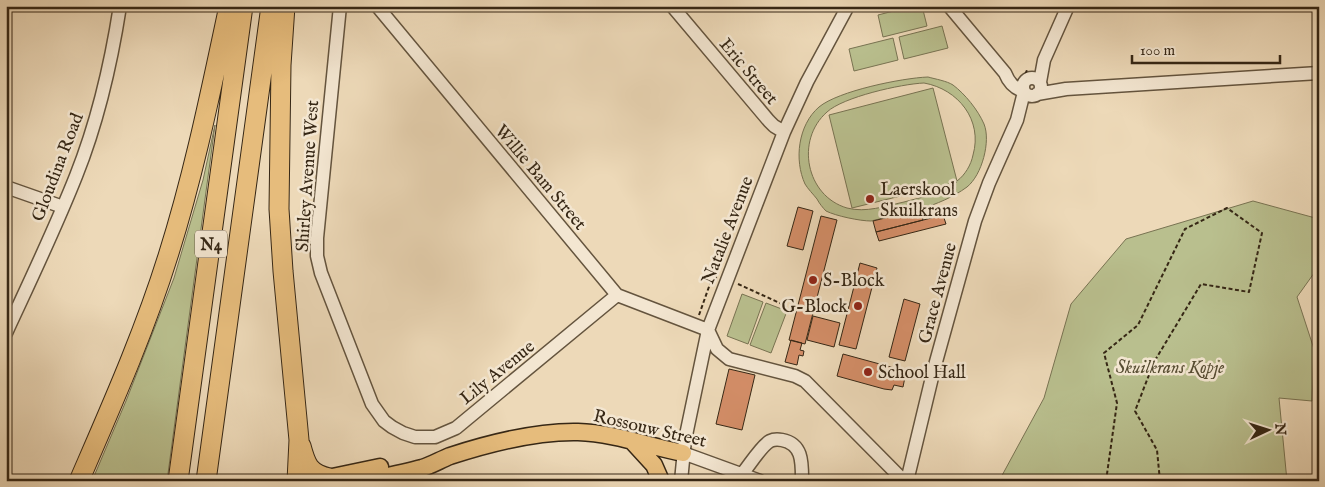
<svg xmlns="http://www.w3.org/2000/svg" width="1325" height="487" font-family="'IM FELL English',serif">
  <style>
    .green { fill: #b9bf8e; stroke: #787352; fill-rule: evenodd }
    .building { fill: #d48e68; stroke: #362715 }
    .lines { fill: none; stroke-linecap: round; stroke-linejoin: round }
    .minor-casing { stroke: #64543e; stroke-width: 15 }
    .major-casing { stroke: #362715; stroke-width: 19 }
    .highway-casing { stroke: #362715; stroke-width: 21 }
    .path { stroke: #362715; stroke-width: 2; stroke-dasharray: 4 2.5; stroke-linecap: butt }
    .minor { stroke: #f3e6d1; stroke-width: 12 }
    .major { stroke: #e6bc7c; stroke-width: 16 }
    .highway { stroke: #e6bc7c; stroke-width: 19 }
    .poi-dot { fill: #8f2418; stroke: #f3e6d1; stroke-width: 2 }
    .labels { text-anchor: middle; stroke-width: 5; stroke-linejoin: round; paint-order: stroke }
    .shield { fill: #f3e6d1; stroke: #6f604d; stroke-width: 1 }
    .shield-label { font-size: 16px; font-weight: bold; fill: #362715 }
    .street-label { font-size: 18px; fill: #362715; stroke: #f3e6d1 }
    .poi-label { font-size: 18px; fill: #362715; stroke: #f3e6d1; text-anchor: start }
    .park-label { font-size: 18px; font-style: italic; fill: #574d33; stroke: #f3e6d1 }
  </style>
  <rect width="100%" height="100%" fill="#edd9b8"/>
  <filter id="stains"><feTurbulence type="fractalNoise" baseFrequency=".004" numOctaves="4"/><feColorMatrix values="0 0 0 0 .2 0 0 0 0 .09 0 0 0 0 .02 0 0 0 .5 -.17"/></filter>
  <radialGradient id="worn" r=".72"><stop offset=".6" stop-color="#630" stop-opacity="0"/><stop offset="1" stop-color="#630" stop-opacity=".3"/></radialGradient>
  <path class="green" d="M913,6H922L927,26L883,37L878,15Z
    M942,26L948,48L904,59L899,37Z
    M893,38L898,60L854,71L849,49Z
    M928,77C935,79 947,81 953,85C965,94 978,110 984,124C991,141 982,175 967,187C938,208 904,213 871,221C860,221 836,216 826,211C823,208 819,203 817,199C813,194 808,189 805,184C794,160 798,125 819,107C838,91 902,78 928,77ZM924,83C958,89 983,120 973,155C971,165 965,175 957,181L933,88L829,115L852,208L957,182C941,194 922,197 904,202C885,206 866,213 847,208C806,196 795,140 827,112C843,97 901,84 924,83Z
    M215,125L167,481H92L126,401L174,278L203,180Z
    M1253,201L1319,219L1317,269L1297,297L1314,349L1312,401L1279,398L1287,481H999L1044,398L1071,304L1126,239Z
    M742,294L763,302L748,344L727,336Z
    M766,303L787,311L771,353L750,345Z"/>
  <path class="building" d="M798,207L813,211L803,250L787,246Z
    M921,209L923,220L876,232L873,221Z
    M943,215L946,224L879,241L876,232Z
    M821,216L837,220L805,344L789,340Z
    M860,263L877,268L856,349L839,345Z
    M904,299L920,304L905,361L889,357Z
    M813,316L840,323L834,347L807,340Z
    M791,340L802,343L800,350L804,351L803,356L799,355L797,365L785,362Z
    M843,354L898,369L897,375L905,377L903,387L894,385L892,390L884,389L837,376Z
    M729,369L755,375L742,430L716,424Z"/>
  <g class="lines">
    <g class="minor-casing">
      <path id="minor" d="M340,6L317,238V256L321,273L372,404L384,421L392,427L403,433L415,437H435L456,428L617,295
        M377,6L617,295L708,330L717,349L729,359L795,376L805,381L904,481
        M672,6L769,121L774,126L784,132
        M949,6L1005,73C1009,83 1014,88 1023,91
        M1023 87a9 9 0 1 1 18 0a9 9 0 1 1-18 0Z
        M1040,82L1044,60L1068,6
        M1037,94L1066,89L1319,73
        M6,187L63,207
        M6,333C30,281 55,229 76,176C98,121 111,64 120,6
        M683,453L760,481
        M742,474C749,466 761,446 770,441C774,439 777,439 782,440C803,444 802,463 802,481
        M681,481L685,440L708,330L784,132L807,82L848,6
        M907,481L934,369L975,221L989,183L1017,120L1024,92"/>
    </g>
    <g class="major-casing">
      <path id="major" d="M632,441L654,465L661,481
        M318,480L380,467
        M366,481C384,477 403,473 422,468C432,465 440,460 450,456C490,443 535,431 578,432C613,433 648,446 683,453"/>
    </g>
    <g class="highway-casing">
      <path id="highway" d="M285,6L281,65L279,209L283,271L299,440L297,481
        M301,446C306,465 309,473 329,478
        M79,481C111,407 144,333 168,256C194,174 211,90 229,6
        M178,481L243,6
        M206,481L271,6"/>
    </g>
    <path class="path" d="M1023,80L1027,70
      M738,284L782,304
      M699,315L711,281L717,277
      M1106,481L1117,403L1104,353L1138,325L1185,229L1227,208L1262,233L1249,292L1201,284L1154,362L1135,411L1157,450L1160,481"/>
    <use href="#minor" class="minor"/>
    <use href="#major" class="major"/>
    <use href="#highway" class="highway"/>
  </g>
  <g class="poi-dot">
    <circle cx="870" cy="199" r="5"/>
    <circle cx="813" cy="280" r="5"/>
    <circle cx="858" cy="306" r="5"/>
    <circle cx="868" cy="372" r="5"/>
  </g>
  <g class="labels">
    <rect class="shield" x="195" y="230.5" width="32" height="27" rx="4"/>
    <g class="shield-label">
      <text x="211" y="250">N4</text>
    </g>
    <g class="street-label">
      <text transform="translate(749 71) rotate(50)" y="6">Eric Street</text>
      <text transform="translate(57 167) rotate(-69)" y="6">Gloudina Road</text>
      <text transform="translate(307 176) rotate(-86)" y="6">Shirley Avenue West</text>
      <text transform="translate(541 177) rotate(50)" y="6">Willie Bam Street</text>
      <text transform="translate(727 230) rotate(-69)" y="6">Natalie Avenue</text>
      <text transform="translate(937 293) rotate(-75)" y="6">Grace Avenue</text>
      <text transform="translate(497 372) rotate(-39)" y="6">Lily Avenue</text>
      <text transform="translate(650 428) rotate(13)" y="6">Rossouw Street</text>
    </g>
    <g class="poi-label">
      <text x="880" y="195">Laerskool<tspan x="880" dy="21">Skuilkrans</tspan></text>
      <text x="823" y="286">S-Block</text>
      <text x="848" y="312" text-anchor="end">G-Block</text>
      <text x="878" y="378">School Hall</text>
    </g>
    <g class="park-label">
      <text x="1170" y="373">Skuilkrans Kopje</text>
    </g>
  </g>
  <rect width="1325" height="487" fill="none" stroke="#edd9b8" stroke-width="25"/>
  <rect x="8" y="8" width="1310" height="472" fill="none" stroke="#362715" stroke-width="2.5"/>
  <rect x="12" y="12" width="1300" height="462" fill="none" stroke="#362715"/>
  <g transform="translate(1268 430) rotate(86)" stroke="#f3e6d1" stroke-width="4" paint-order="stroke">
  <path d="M0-4L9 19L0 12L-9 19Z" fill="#362715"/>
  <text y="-8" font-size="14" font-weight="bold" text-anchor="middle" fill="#362715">N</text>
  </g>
  <path d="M1132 55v8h148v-8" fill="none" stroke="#362715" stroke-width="2.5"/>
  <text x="1140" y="55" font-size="15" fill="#362715" stroke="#f3e6d1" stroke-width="4" paint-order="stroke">100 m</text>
  <rect width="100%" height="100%" filter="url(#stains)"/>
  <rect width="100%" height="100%" fill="url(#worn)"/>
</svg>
